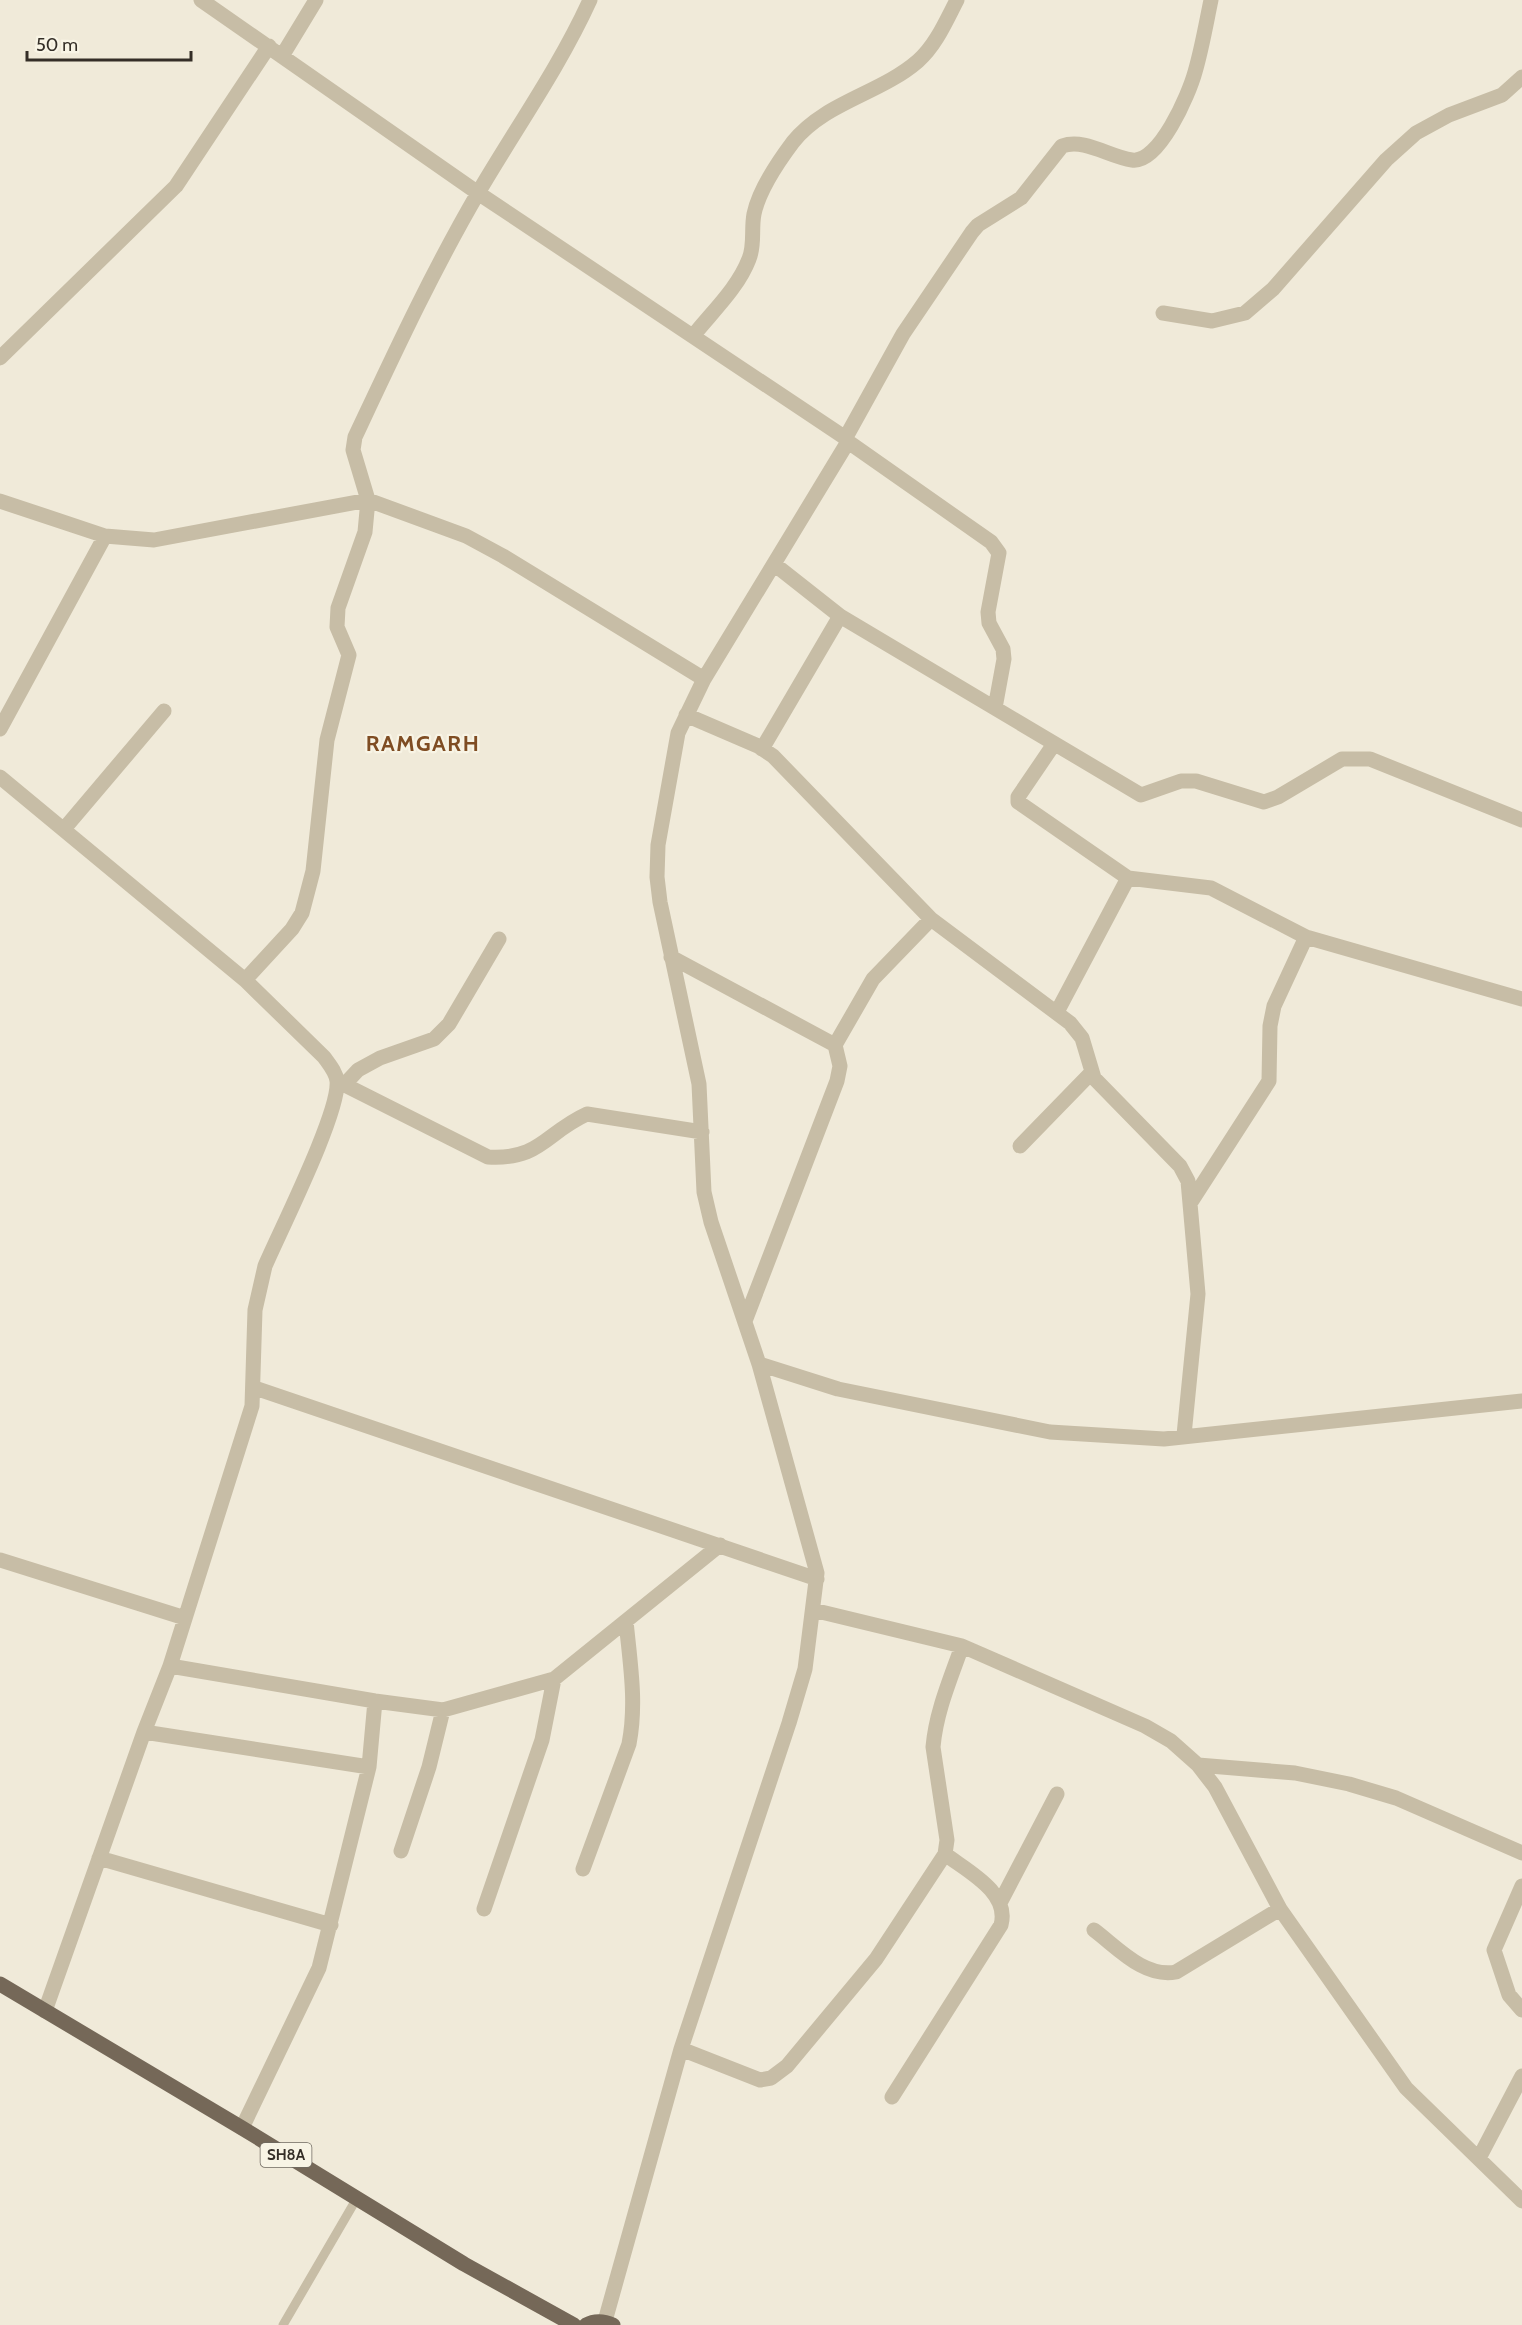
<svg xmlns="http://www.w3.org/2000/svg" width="1522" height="2325" font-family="Cabin,sans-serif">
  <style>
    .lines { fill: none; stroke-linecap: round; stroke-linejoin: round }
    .lane { stroke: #c7bda6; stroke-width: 9 }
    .street { stroke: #c7bda6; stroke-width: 15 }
    .primary { stroke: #756858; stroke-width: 15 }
    .labels { text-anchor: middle; stroke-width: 4.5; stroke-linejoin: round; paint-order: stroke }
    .shield { fill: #f8f4e5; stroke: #6f6960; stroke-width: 1.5 }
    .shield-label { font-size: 15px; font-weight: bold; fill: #342e27 }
    .district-label { font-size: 22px; font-weight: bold; letter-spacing: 1.5px; fill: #7f4d23; stroke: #f8f4e5 }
  </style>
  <rect width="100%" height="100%" fill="#f0ead9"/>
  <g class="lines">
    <path class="lane" d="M283,2325L357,2198"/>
    <path class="street" d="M201,0L478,193L847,439L846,445L704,679L678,733L658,845L657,877L660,902L699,1084L704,1192L711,1222L759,1364L817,1573L805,1669L789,1723L681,2049L605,2321
      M282,56L316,0
      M1163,313L1212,321L1245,313L1273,289L1386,160L1416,133L1449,115L1502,95L1522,77
      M693,336C712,312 738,288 749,259C755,245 751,229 754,214C759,190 778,162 793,142C825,102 880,94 918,61C936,45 946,21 957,0
      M0,358L176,186L269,46
      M846,437L903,334L972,232L978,225L1021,198L1062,146C1085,138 1109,157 1132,160C1159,164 1189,94 1195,72C1202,48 1206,24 1211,0
      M847,441L991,542L999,553L988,612L989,623L1003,649L1004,659L995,708
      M0,501L105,536L154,540L368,500L466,536L503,556L704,679
      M774,564L840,616L1141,795L1181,781H1196L1264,802L1278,797L1342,759H1370L1522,820
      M686,715L758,746L773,756L931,919L1070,1023L1082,1038L1094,1078L1180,1166L1188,1181L1198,1294L1184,1435
      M0,729L105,536
      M1054,744L1018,797V802L1128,878L1211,888L1306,937L1522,999
      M762,749L840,616
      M0,777L245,980L324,1057C329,1064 336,1072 337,1081C340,1112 280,1231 265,1266L255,1310L252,1406L170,1666L144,1732L45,2011
      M64,829L164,711
      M671,957L835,1045L840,1066L837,1081L745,1321
      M245,980L292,929L302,913L313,871L327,740L349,655L337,627L338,608L365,532L368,500L353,450L355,437C394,354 432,272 478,193C516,128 559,68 590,0
      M1057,1012L1128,878
      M835,1045L873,979L931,919
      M337,1081L488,1157C541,1160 545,1133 587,1114L702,1132
      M344,1085L358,1070L380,1058L434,1039L449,1024L499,939
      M1020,1146L1091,1073
      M1191,1202L1269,1081L1270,1026L1274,1006L1306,937
      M759,1364L838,1389L1050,1432L1164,1439L1522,1401
      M255,1388L817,1579
      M0,1560L185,1618
      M813,1610L962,1646L1145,1726L1171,1741L1198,1765L1215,1787L1280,1909L1406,2088L1522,2201
      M170,1666L375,1701L443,1710L554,1679L720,1545
      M144,1732L369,1767
      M1198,1765L1295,1773L1349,1784L1396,1798L1522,1853
      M401,1851L429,1767L443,1710
      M99,1858L331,1925
      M583,1869L629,1744C637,1703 630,1663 626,1621
      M1522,1886L1494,1950L1509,1995L1522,2010
      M1001,1901L1057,1794
      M484,1909L542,1740L554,1679
      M1094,1930C1118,1948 1144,1978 1176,1972L1280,1909
      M681,2049L760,2080L771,2078L787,2066L876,1959L945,1854L947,1840L933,1747C936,1712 950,1680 962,1646
      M892,2097L1001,1925C1010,1892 967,1871 945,1854
      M242,2128L319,1968L369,1767L375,1701
      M1479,2158L1522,2076"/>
    <path class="primary" d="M0,1984L242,2128L464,2264L574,2325
      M586,2325C595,2320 604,2321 613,2325"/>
  </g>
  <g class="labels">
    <rect class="shield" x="260.5" y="2143" width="51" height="24" rx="4.5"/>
    <g class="shield-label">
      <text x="286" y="2160">SH8A</text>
    </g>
    <g class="district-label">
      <text x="423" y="751">RAMGARH</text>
    </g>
  </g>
  <path d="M27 51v9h164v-9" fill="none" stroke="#342e27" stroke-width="3"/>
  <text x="36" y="51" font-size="18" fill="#342e27" stroke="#f8f4e5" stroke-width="4.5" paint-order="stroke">50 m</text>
</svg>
